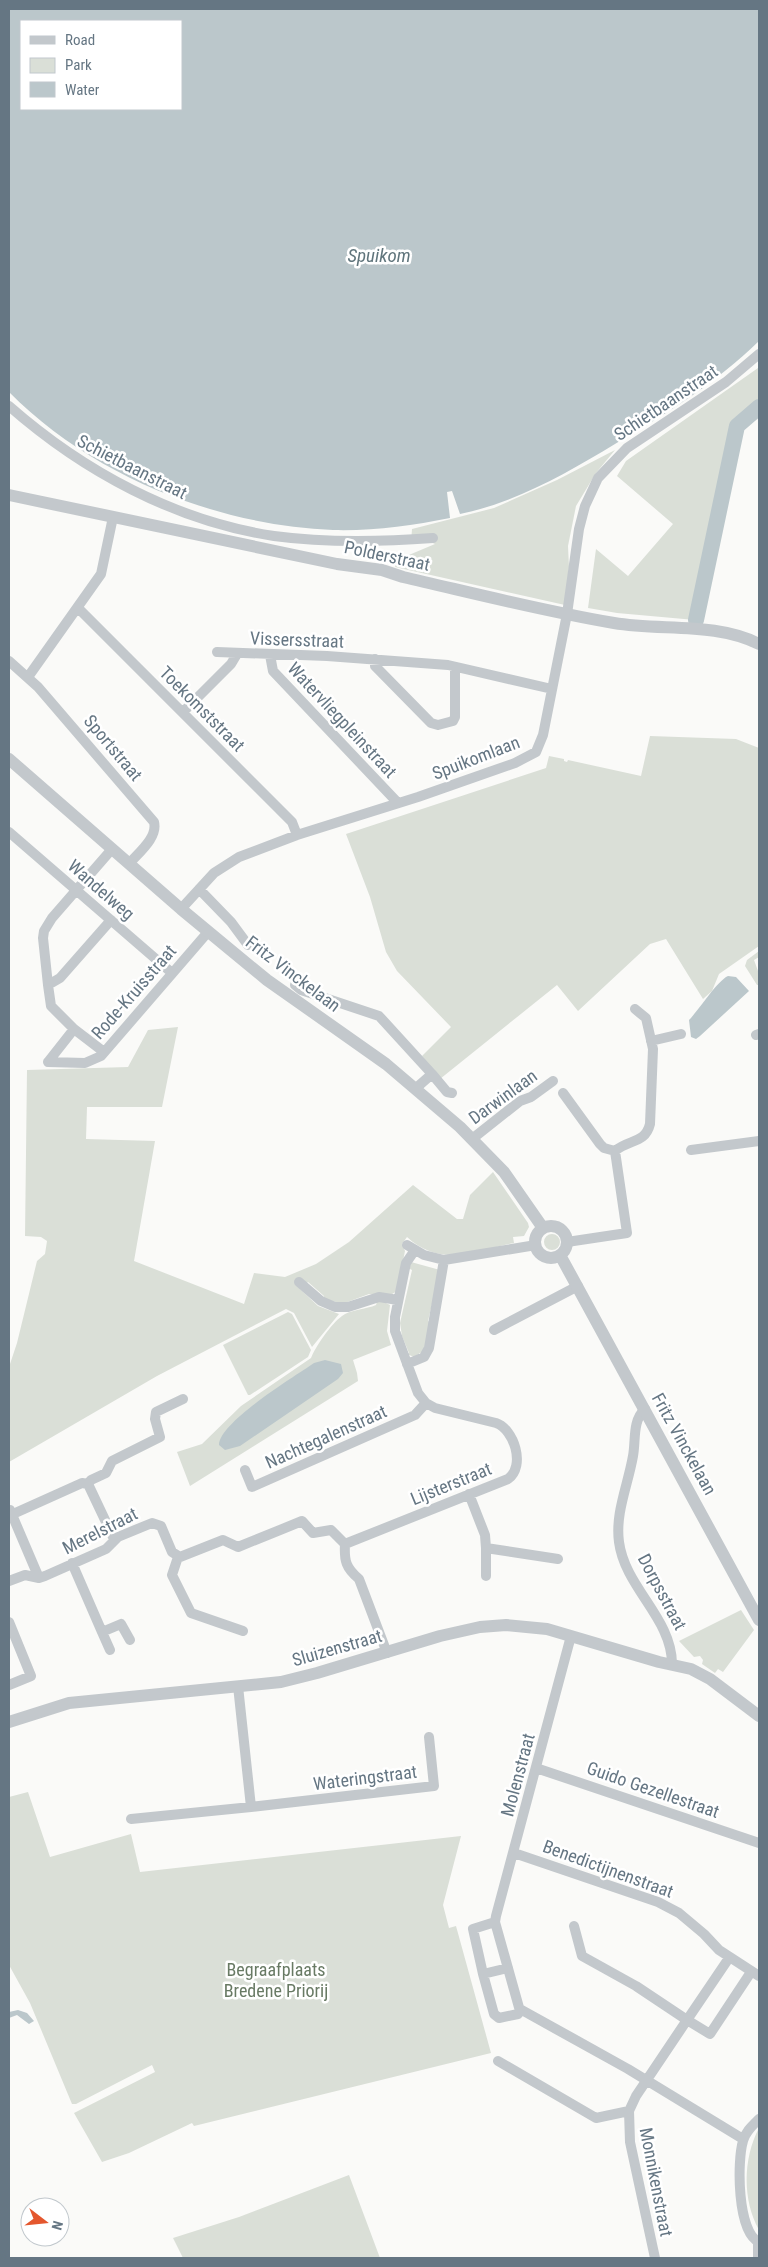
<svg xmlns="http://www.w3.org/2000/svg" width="768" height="2267" font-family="'Roboto Condensed',sans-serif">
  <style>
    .green { fill: #dadfd7 }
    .water { fill: #bbc7cb; fill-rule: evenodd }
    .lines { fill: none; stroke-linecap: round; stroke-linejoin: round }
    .river { stroke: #bbc7cb; stroke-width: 16 }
    .minor { stroke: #c3c8cc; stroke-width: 10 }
    .tertiary { stroke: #c3c8cc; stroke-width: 12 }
    .labels { text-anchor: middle; stroke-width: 5; stroke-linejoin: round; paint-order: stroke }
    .street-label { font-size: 18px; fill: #657683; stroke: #fff }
    .park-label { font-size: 18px; fill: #687a64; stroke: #fff }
    .water-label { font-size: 19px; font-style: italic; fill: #60757c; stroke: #fff }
  </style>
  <rect width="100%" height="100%" fill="#fafaf8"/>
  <path class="green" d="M758,368L759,405L736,425L695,620L617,613L588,608L596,549L628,576L673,524L617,476L626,461Z
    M615,450L596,473L576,506L568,546L569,567L565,605L395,567L397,560L435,544L428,541L411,543L412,529L494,508L557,480Z
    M650,736L736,739L759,748V946L719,974L712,991L703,999L666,939L650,944L578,1011L557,985L440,1079L422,1056L451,1027L397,971L386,952L370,897L346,834L546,768L549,756L564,759V761L567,762L568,760L641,776Z
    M759,951V957L754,960L758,971H759V985H757L745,966L747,960Z
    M178,1027L162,1107H87L86,1139L155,1141L134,1261L244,1304L254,1273L285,1277L316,1264L349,1242L413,1185L457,1219H463L470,1195L493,1172L528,1223L529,1227L524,1236L513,1237L514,1243C474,1251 441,1268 407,1237L402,1244L405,1251L397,1291L389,1296L369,1294L342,1304L323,1298L324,1296L308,1282L300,1289L318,1306L339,1314L312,1347L294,1313L286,1309L157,1376L9,1462V1367L17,1343L37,1261L45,1254L47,1241L41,1237L25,1236L27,1070L128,1067L148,1030Z
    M544 1242a8 8 0 1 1 16 0a8 8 0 1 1-16 0Z
    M411,1262L440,1270L428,1321L430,1322L425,1350L414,1357L407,1354L409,1353L402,1336L400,1323L412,1270L408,1268Z
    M382,1301L390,1305L387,1331L391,1345L353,1360L357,1373L358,1381L190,1486L177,1452L202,1444L241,1406L311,1358C316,1346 331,1324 342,1316C349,1310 367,1309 376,1305L377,1302Z
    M288,1312L292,1314L311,1350L308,1357L250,1395H248L223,1345Z
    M741,1610L754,1630L723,1672L718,1669L715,1673L702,1664L703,1660L700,1656L694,1657L679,1641Z
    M28,1792L50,1857L131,1834L140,1872L461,1836L443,1905L449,1928L456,1926L491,2053L194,2126L192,2123L129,2153L102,2162L74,2113L155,2072L152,2065L76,2104H72L30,2003L9,1965V1797Z
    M759,2128V2230C742,2200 743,2158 759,2128Z
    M349,2175L380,2258H183L173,2238L239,2217Z"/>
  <path class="water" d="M9,9H759V341C716,383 666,414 615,444C567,473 515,503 460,514L452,491L447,492L450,518C411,526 373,531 333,530C216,525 92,476 9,392ZM21,21H181V109H21Z
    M728,976L736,977L749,991L700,1036L696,1039L691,1037L689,1020C699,1010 717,981 728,976Z
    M325,1360L341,1364L343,1373L338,1379L240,1446L225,1450L219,1445C219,1422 294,1377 314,1363Z
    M18,2010L27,2013L34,2021L29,2024L17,2015L9,2018V2012Z"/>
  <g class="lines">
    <path class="river" d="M696,620L737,426L759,407"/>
    <path class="minor" d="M9,406C83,471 175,521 274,536C326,543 380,542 433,538
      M78,608L292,822L297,835
      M217,652L327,656L448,665L552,689
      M270,655L273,671L398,803
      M375,659V666L431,723L438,725L453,721L455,717V667
      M9,661L38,687L154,822C158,838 138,853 129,864
      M28,677L101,574L113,517
      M183,712L231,664L237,654
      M9,832L172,973
      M199,889L231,922L248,945
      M181,909L214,873L239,857L297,835L418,797L515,763L536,752L543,735L567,614L579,529L585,506L598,478L627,448L726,382L759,354
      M48,985L43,938L44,931L52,918L112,849
      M295,985L301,990L379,1016L432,1074L415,1089
      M74,1029L51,1006L48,985L60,978L111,920
      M756,1035L759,1034
      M651,1041L681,1034
      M48,1062L85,1063L101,1056L208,932
      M48,1062L74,1029L104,1052
      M432,1074L447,1092L452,1093
      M563,1093L600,1144L604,1148L615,1151
      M472,1139L520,1101L531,1097L553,1081
      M691,1150L759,1141
      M615,1151C629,1139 645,1144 650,1124L653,1049L646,1018L635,1009
      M567,1242L627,1233L615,1151
      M407,1245L424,1255L444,1260L536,1245
      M299,1282L321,1301L335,1307H348L379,1297L398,1300
      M494,1330L578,1286
      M407,1364L424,1357L429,1348L444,1260
      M645,1409C632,1421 636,1440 633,1456C628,1485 615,1513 619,1542C625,1588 672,1618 672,1664
      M245,1470L252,1487L415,1415L426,1403
      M88,1484L91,1480L106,1473L112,1461L160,1437L155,1419L156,1412L183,1399
      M469,1494L485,1535L486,1548
      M10,1510L39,1578
      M13,1514L82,1483L88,1484L114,1539
      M345,1544L508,1479C526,1466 514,1429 496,1423L435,1408L426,1403L418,1393L395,1331V1317L406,1263L415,1250
      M178,1557L172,1575L191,1613L243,1631
      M72,1563L102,1632L121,1624L130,1640
      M486,1576V1548L558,1559
      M9,1581L25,1575L39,1578L45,1576L106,1549L118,1537L152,1523L161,1526L172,1552L180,1557L223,1540L238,1547L302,1521L313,1533L331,1530L345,1544C344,1561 346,1568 359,1579L387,1653
      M9,1622L31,1676L9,1685
      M102,1632L110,1650
      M536,1768L759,1843
      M251,1807L434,1786L429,1737
      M131,1819L251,1807L238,1686
      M514,1853L658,1902L679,1913L704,1934L719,1950L759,1976
      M574,1926L582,1956L636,1986L687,2020L636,2096L629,2111L630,2142L655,2258
      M729,1958L687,2020L710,2034L751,1972
      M508,1968L483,1974L494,2014L499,2018L518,2014L520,2011L495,1922L496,1916L571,1636
      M483,1974L473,1929L495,1922
      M520,2009L628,2069L743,2139
      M498,2061L596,2118L629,2111
      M759,2119C753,2125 745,2132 743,2141C737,2161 737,2232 759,2242
      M758,2258V2242"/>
    <path class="tertiary" d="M9,495L337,564L382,570L403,577C473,593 543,611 614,623C661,631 716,622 759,644
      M9,759L181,909L267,980L386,1064L460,1127L504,1172L543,1228
      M535 1242a16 16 0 1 1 32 0a16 16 0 1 1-32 0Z
      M560,1255L759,1620
      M9,1722L69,1703L281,1682L317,1673L440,1636L480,1627L506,1625L547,1629L659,1662L691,1669L710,1679L759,1716"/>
  </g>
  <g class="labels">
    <g class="street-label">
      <text transform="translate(666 403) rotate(-34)" y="6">Schietbaanstraat</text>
      <text transform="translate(132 467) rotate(27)" y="6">Schietbaanstraat</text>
      <text transform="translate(387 556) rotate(12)" y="6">Polderstraat</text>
      <text transform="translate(297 640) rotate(2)" y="6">Vissersstraat</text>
      <text transform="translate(202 709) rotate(45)" y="6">Toekomststraat</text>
      <text transform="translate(342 720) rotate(47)" y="6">Watervliegpleinstraat</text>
      <text transform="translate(113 748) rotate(50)" y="6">Sportstraat</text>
      <text transform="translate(476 758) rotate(-21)" y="6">Spuikomlaan</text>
      <text transform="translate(101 890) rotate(41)" y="6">Wandelweg</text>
      <text transform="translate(293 974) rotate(37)" y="6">Fritz Vinckelaan</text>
      <text transform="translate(134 992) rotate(-49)" y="6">Rode-Kruisstraat</text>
      <text transform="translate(503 1097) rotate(-36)" y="6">Darwinlaan</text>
      <text transform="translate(326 1437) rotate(-24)" y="6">Nachtegalenstraat</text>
      <text transform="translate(684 1444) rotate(61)" y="6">Fritz Vinckelaan</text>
      <text transform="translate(451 1484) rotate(-22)" y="6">Lijsterstraat</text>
      <text transform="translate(100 1531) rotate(-27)" y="6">Merelstraat</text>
      <text transform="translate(662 1592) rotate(62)" y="6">Dorpsstraat</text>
      <text transform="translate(337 1648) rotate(-16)" y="6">Sluizenstraat</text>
      <text transform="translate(518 1775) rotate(-75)" y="6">Molenstraat</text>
      <text transform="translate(365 1778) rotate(-7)" y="6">Wateringstraat</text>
      <text transform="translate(653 1790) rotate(19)" y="6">Guido Gezellestraat</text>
      <text transform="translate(608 1869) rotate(20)" y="6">Benedictijnenstraat</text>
      <text transform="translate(656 2182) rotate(79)" y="6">Monnikenstraat</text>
    </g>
    <g class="park-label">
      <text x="276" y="1976">Begraafplaats<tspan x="276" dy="21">Bredene Priorij</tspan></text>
    </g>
    <g class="water-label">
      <text x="379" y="262">Spuikom</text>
    </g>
  </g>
  <rect width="768" height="2267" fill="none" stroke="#657683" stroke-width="20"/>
  <rect x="20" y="20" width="162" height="90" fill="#ffffff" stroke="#c1c8cd"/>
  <rect x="30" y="36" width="25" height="8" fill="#c3c8cc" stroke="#c1c8cd"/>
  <text x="65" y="45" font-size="15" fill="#657683">Road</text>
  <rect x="30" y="58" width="25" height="15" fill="#dadfd7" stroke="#c1c8cd"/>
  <text x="65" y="70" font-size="15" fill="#657683">Park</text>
  <rect x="30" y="82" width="25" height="15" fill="#bbc7cb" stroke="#c1c8cd"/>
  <text x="65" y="95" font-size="15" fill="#657683">Water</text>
  <g transform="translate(45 2222) rotate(106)"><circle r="24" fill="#ffffff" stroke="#c1c8cd"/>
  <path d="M0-4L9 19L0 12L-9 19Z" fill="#e4572e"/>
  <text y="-8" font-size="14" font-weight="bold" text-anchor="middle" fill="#657683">N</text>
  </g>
</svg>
